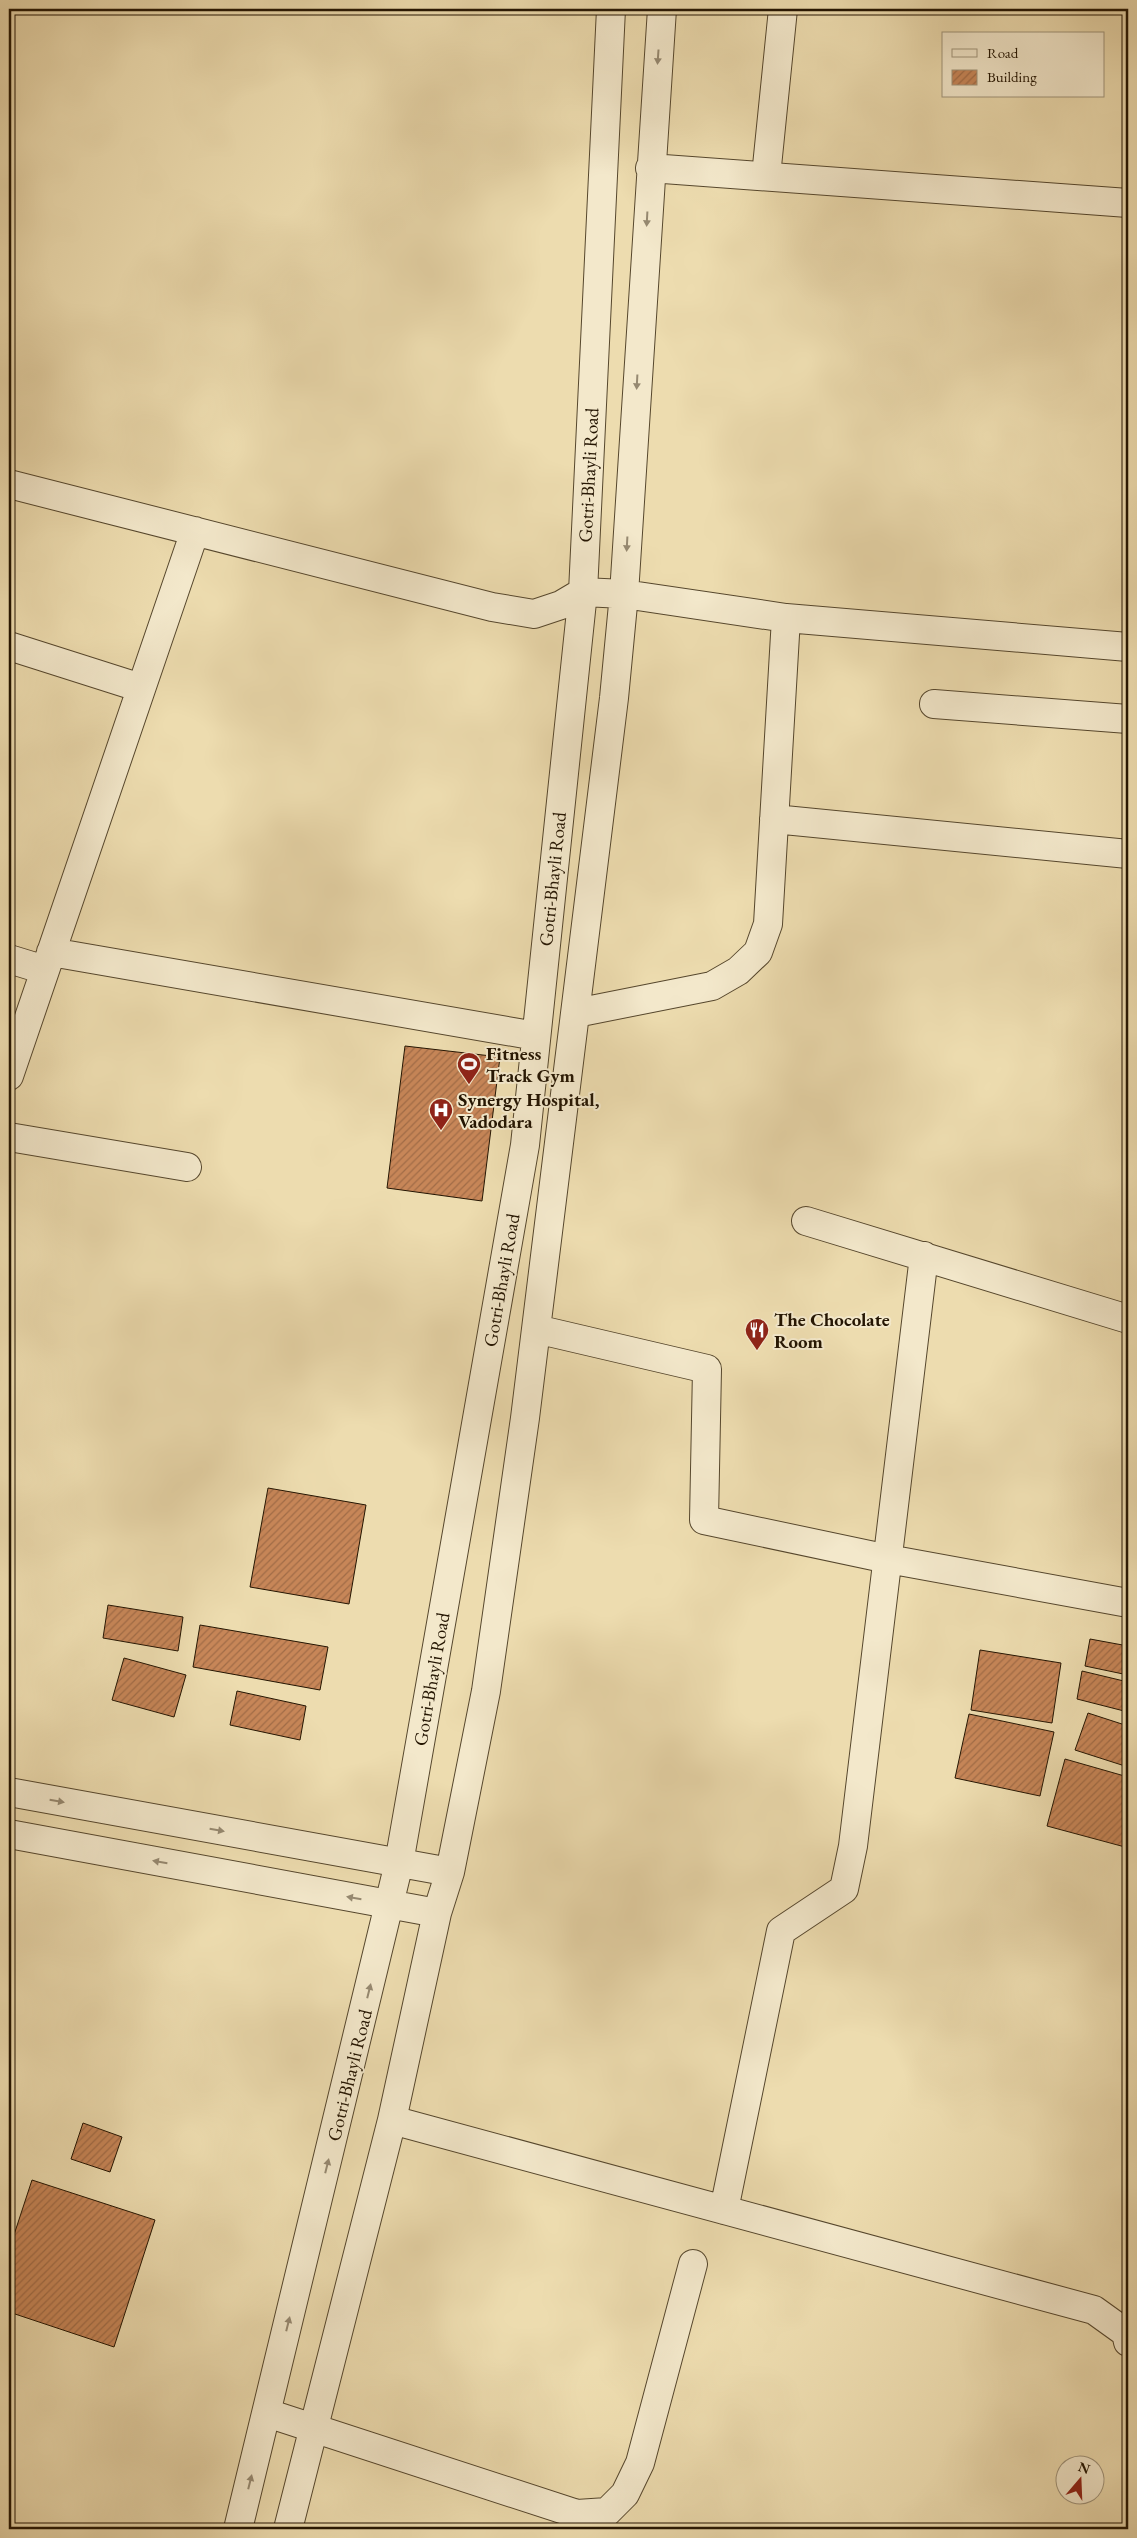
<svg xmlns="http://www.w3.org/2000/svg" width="1137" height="2538" font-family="'EB Garamond',serif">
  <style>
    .building { fill: url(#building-hatch); stroke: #241502 }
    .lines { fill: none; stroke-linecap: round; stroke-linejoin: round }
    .minor-casing { stroke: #56472d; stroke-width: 30 }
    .minor { stroke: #f3e8cb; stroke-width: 28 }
    .oneway { fill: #968971 }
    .labels { text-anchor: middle; stroke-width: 4; stroke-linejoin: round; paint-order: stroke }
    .street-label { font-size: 19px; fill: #241502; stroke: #f3e8cb }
    .poi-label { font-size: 19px; font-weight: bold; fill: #241502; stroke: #f3e8cb; text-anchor: start }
  </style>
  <defs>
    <pattern id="building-hatch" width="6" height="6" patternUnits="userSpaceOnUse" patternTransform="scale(1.25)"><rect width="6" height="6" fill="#c78658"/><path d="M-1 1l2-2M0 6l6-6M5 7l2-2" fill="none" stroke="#a16c47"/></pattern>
  </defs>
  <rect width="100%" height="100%" fill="#eddcaf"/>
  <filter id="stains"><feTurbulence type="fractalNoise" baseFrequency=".004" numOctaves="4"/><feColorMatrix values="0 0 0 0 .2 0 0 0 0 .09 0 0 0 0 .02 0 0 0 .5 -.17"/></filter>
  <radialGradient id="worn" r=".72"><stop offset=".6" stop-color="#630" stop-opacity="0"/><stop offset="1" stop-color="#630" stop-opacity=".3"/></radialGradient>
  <path class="building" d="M405,1046L500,1057L482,1201L387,1188Z
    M268,1488L366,1505L349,1604L250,1587Z
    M108,1605L183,1617L178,1651L103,1638Z
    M200,1625L328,1647L320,1690L193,1667Z
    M1090,1639L1128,1646V1675L1085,1666Z
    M980,1650L1061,1663L1052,1723L971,1710Z
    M124,1658L186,1675L174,1717L112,1700Z
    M1082,1671L1128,1682V1712L1077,1699Z
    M237,1691L306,1706L300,1740L230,1725Z
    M1088,1713L1128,1726V1767L1075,1750Z
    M969,1714L1054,1732L1040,1796L955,1778Z
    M1065,1759L1128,1777V1836L1125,1847L1047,1826Z
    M83,2123L122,2137L110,2172L71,2159Z
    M32,2180L155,2220L114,2347L9,2312V2250Z"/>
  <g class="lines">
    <g class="minor-casing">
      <path id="minor" d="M650,168L1128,203
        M766,176L783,9
        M9,484L492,607L534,614L561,605L583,592L624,594L786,618L1128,647
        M9,646L141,688
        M934,704L1128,719
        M774,819L1128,854
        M51,952L536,1036
        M9,959L45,970
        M576,1013L712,986L738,971L758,952L768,924L786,618
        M9,1076L195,531
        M9,1137L187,1167
        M806,1221L1128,1319
        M536,1329L707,1369L704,1520L888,1559L1128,1603
        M9,1792L450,1872
        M9,1834L437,1913
        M392,2120L1094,2310L1126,2333L1128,2342
        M724,2210L781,1931L844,1889L853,1846L924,1256
        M267,2413L577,2514L607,2512L625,2494L640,2463L693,2264
        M238,2529L399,1863L525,1145L583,592L611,9
        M288,2529L392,2120L437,1913L450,1872L486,1691L525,1418L614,698L624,594L662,9"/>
    </g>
    <use href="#minor" class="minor"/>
  </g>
  <defs><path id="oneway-solid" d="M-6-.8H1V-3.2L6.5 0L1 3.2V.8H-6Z" transform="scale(1.25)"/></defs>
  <g class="oneway">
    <use href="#oneway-solid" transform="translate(658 57) rotate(94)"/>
    <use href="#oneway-solid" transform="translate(647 219) rotate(93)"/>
    <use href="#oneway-solid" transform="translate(637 382) rotate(93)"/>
    <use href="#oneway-solid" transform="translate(627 544) rotate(93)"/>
    <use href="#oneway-solid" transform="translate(57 1801) rotate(10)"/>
    <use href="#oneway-solid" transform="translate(217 1830) rotate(10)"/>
    <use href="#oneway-solid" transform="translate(160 1862) rotate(-170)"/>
    <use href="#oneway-solid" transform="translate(354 1898) rotate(-170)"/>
    <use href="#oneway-solid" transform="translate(369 1991) rotate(-76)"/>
    <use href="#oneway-solid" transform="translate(327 2166) rotate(-76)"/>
    <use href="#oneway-solid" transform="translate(288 2324) rotate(-76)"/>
    <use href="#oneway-solid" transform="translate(250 2482) rotate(-76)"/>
  </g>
  <defs>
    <g id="stadium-pin" transform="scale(1.25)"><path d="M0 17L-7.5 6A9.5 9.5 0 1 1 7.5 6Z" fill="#8f2418" stroke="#f3e8cb"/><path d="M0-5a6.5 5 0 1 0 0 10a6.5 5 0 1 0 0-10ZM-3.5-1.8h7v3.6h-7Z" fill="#fff"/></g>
    <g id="hospital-pin" transform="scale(1.25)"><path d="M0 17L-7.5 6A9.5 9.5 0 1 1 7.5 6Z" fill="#8f2418" stroke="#f3e8cb"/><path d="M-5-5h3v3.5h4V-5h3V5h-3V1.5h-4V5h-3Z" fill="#fff"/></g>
    <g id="restaurant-pin" transform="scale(1.25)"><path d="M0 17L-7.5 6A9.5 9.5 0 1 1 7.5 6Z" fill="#8f2418" stroke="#f3e8cb"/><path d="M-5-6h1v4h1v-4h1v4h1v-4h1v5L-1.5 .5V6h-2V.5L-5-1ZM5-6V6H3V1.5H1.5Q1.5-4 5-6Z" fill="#fff"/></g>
  </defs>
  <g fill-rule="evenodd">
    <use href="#stadium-pin" x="469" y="1064"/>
    <use href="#hospital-pin" x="441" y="1110"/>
    <use href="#restaurant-pin" x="757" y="1330"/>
  </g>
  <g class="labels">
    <g class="street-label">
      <text transform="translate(588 475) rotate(-87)" y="7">Gotri-Bhayli Road</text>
      <text transform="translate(552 879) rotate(-84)" y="7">Gotri-Bhayli Road</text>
      <text transform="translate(501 1280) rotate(-80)" y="7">Gotri-Bhayli Road</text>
      <text transform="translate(431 1679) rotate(-80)" y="7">Gotri-Bhayli Road</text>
      <text transform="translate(349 2075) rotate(-76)" y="7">Gotri-Bhayli Road</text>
    </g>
    <g class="poi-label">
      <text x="486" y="1060">Fitness<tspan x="486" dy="22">Track Gym</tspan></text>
      <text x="458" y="1106">Synergy Hospital,<tspan x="458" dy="22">Vadodara</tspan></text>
      <text x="774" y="1326">The Chocolate<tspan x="774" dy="22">Room</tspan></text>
    </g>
  </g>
  <rect width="1137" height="2538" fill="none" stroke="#eddcaf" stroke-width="30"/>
  <rect x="10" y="10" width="1117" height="2518" fill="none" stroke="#241502" stroke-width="2.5"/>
  <rect x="15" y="15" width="1107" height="2508" fill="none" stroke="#241502"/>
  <rect x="942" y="32" width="162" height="65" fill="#f3e8cb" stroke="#a0947b"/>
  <rect x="952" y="49" width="25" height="8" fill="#f3e8cb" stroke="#a0947b"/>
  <text x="987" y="58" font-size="15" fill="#241502">Road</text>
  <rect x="952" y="70" width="25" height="15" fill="url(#building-hatch)" stroke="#a0947b"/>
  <text x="987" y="82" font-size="15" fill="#241502">Building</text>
  <g transform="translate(1080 2480) rotate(19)"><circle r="24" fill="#f3e8cb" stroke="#a0947b"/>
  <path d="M0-4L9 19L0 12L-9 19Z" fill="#8f2418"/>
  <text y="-8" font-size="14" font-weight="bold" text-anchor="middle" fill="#241502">N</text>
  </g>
  <rect width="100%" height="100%" filter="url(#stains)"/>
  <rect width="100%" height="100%" fill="url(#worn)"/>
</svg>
